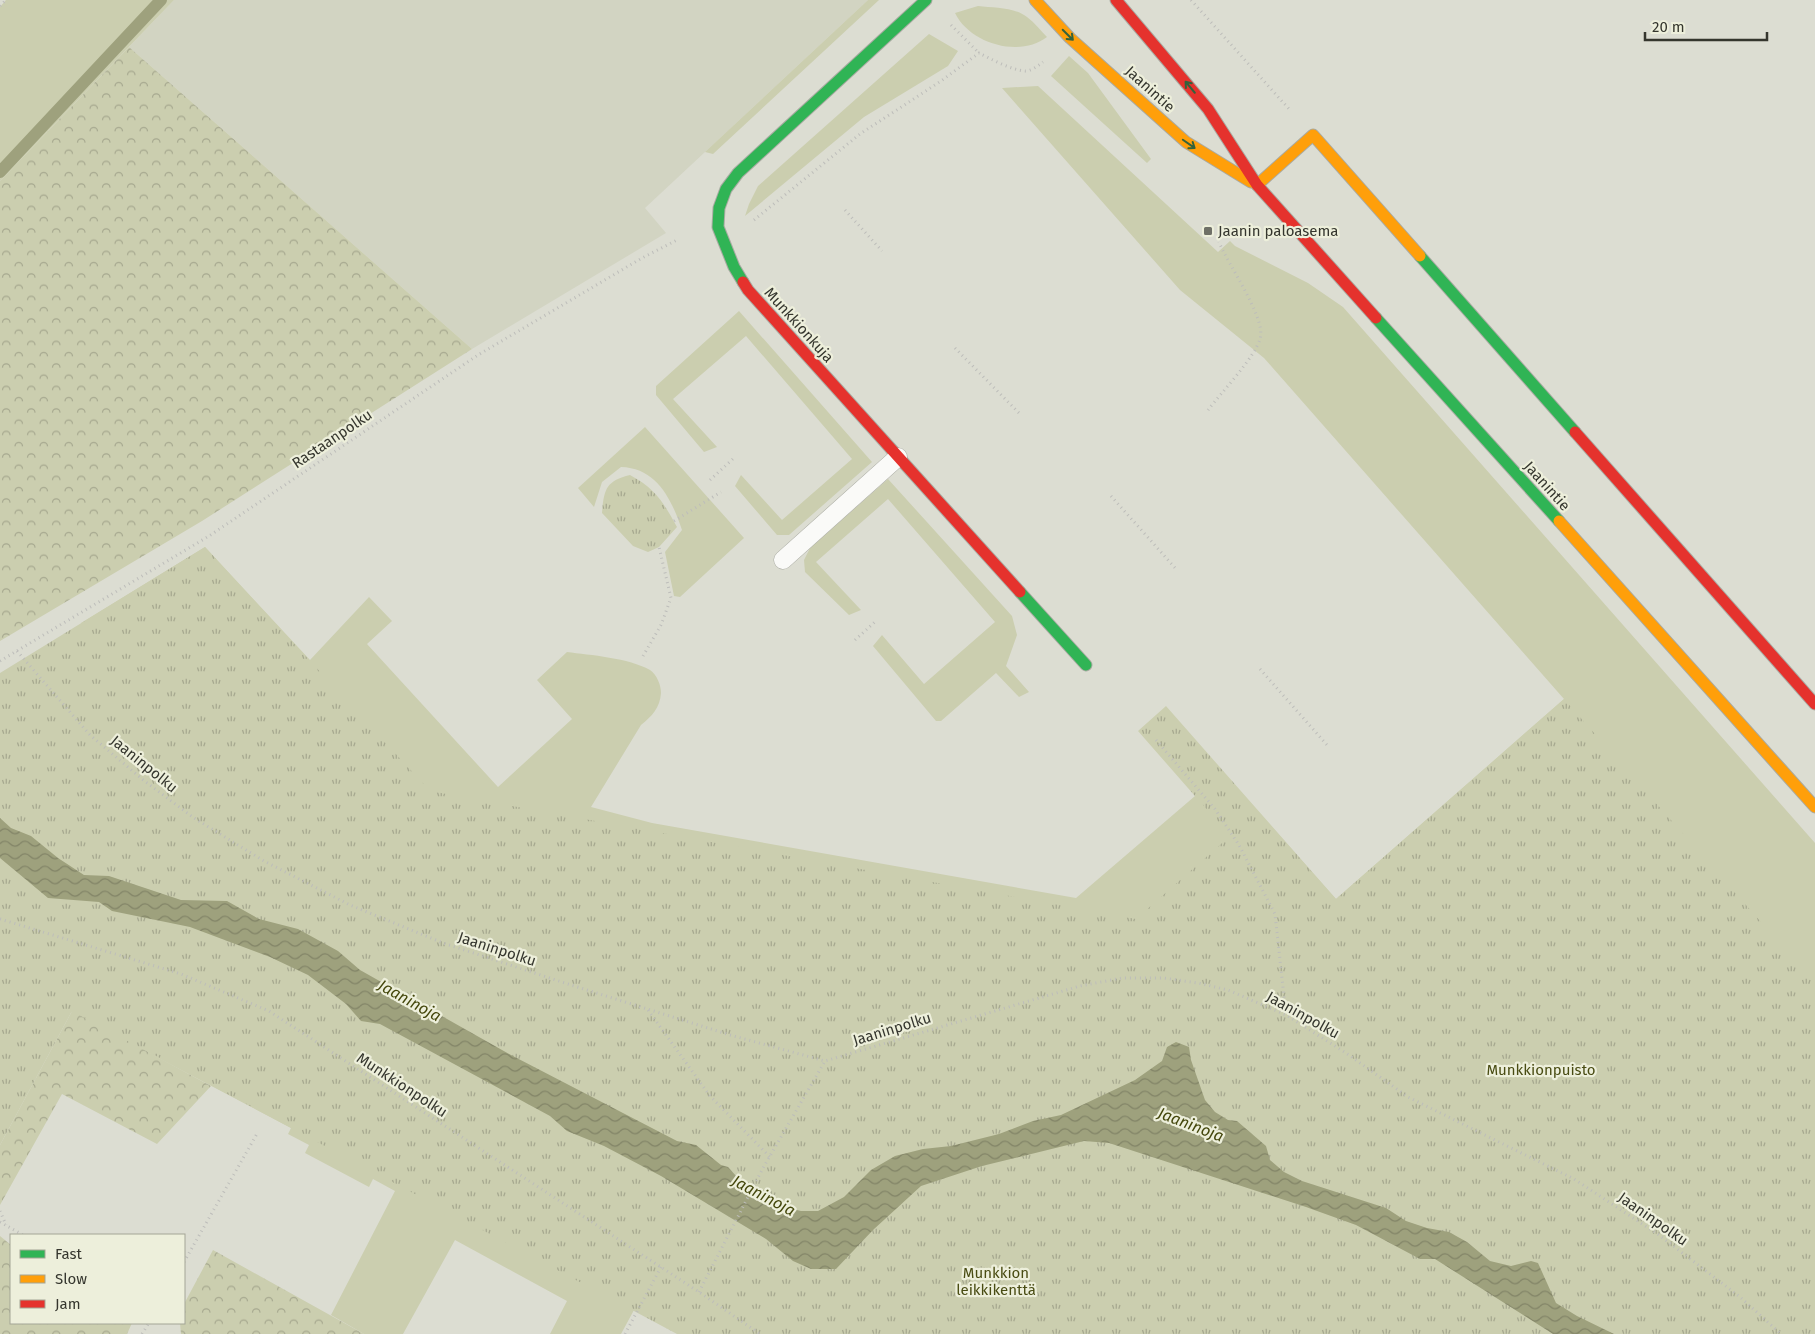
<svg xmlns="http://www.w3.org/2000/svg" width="1815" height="1334" font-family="'Fira Sans',sans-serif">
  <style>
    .built { fill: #d2d4c2 }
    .grass { fill: #cbceaf }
    .forest { fill: url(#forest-crowns) }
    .park { fill: url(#park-tufts) }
    .water { fill: url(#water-waves) }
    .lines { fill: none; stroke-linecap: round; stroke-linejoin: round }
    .stream { stroke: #9ea17d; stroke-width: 12 }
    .lane-casing { stroke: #a9aaa2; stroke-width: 19 }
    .fast-casing { stroke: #a9aaa2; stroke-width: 13 }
    .slow-casing { stroke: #a9aaa2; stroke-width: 13 }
    .jam-casing { stroke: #a9aaa2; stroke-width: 13 }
    .path { stroke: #bdbdba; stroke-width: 3; stroke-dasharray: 1 4; stroke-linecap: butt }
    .lane { stroke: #fafaf8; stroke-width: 18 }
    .fast { stroke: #30b455; stroke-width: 11 }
    .slow { stroke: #ff9f0a; stroke-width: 11 }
    .jam { stroke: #e5322d; stroke-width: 11 }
    .oneway { stroke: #33623c }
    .poi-dot { fill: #6f7067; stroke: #edefdb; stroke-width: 2 }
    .labels { text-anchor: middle; stroke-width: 4.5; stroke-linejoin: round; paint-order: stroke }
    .street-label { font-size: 15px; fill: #35362e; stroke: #edefdb }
    .poi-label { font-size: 15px; fill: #35362e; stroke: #edefdb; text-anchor: start }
    .park-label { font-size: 15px; fill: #494c13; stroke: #edefdb }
    .water-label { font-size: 16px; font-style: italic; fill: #44470c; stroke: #edefdb }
  </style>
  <defs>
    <pattern id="forest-crowns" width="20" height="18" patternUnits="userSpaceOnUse" patternTransform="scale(1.25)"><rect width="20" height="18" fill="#cbceaf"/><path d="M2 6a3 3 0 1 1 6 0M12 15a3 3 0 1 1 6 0" fill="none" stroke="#a6a88f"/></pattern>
    <pattern id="park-tufts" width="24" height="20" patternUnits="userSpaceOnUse" patternTransform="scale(1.25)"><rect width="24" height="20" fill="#cbceaf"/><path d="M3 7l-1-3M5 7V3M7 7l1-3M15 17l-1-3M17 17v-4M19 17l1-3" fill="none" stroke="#a6a88f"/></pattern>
    <pattern id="water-waves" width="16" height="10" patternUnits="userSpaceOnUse" patternTransform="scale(1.25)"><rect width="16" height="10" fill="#9ea17d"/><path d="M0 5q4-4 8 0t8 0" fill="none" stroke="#828467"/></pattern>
  </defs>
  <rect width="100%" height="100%" fill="#dcddd2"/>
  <path class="built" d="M174,0H868L645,208L666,233L472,349L129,47Z"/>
  <path class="grass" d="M6,0H174L0,181V7Z
    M868,0H879L713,154L705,152Z
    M978,6C994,8 1014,7 1027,17C1035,23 1041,31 1047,37C1020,58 970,44 955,13Z
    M929,34L958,51L948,66L864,117L745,216L749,204L758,186Z
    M1069,56L1088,73L1151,159L1147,163L1051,76Z
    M1038,86L1218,252L1230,241L1235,246L1308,283L1343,307L1815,843V1334L850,1042L81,623L205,547L310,660L369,597L392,621L367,644L498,787L572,719L537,680L567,652C590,655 629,658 650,670C657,675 661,685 661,693C660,708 652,716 641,725L591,807L652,823L1076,898L1223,772L1336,899L1564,699L1264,358L1180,290L1002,88Z
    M739,311L872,462L789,535H777L735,486L741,475L782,520L852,459L746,336L673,399L717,447L704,452L656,395V386Z
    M645,427L744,538L680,597L674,596L665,552L682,530C672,500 657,468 621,467L602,482L594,507L578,488Z
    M888,479L1012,616L1017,635L1006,666L1029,692L1019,697L996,673L941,721H936L873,646L882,635L924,684L995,622L888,499L816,562L861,610L849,615L805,572L804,560L810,548Z
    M0,928L647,1286L621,1334H550L567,1301L455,1240L403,1334H364L331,1315L395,1191L373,1179L369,1187L305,1153L309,1145L288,1134L291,1128L71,1012Z"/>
  <path class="forest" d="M129,47L472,349L202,521L0,641V181Z
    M72,1011L211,1086L157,1144L62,1094L0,1205V1145Z
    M0,1236L11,1245V1323H132L127,1334H0Z
    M213,1250L364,1334H181L180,1323H184V1304Z"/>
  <path class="park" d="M630,475C656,489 663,502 677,527L659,547L648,552L633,546L602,513C604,489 606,481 630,475Z
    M205,547L430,791L1136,919L1230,836L1138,731L1166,706L1336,899L1564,699L1815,983V1334H677L72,1011L0,1145V673Z"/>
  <path class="water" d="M0,818L11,828L31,836L58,858L84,875L109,876L181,900L227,901L259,919L298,929L338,951L360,970L511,1055L677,1141L696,1145L721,1165L728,1167L737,1177L764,1190L780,1206L801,1211H818L844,1197L871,1170L895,1156L923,1149L951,1146L999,1134L1033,1121L1061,1115L1135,1080L1162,1061L1167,1047L1176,1042L1189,1047L1191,1060L1205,1100L1215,1112L1228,1120L1237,1121L1266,1146L1270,1160L1284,1172L1302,1181L1386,1208L1406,1221L1427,1228L1449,1232L1467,1242L1490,1261L1511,1266L1531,1261L1538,1263L1556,1303L1577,1316L1614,1334H1553L1435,1259H1420L1356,1225L1306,1207L1109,1143L1084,1141L982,1166L921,1186L873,1230L836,1269H811L793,1261L766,1239L661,1176L604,1146L567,1131L550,1116L380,1024L361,1021L346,1004L308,975L270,957L190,927L112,911L99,902L48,898L0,858Z"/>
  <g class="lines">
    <path class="stream" d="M0,172L161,0"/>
    <g class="lane-casing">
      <path id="lane" d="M783,560L898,457"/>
    </g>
    <g class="fast-casing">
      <path id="fast" d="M1420,256L1575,432
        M743,282L734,267L718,227L719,208L726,189L738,173L926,0
        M1376,318L1559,521
        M1020,592L1086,665"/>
    </g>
    <g class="slow-casing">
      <path id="slow" d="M1035,0L1070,38L1186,142L1251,182
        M1257,185L1313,135L1420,256
        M1559,521L1815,807"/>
    </g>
    <g class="jam-casing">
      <path id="jam" d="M1116,0L1208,109L1257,185L1376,318
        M743,282L748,290L1020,592
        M1575,432L1815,704"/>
    </g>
    <path class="path" d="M1191,0L1289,109
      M0,6L6,0
      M951,25L979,53
      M845,210L882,251
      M754,220L860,134L941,81L979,53C991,59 1011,70 1025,71C1031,71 1038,66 1043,62
      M955,348L1020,414
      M1208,410C1221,393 1255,357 1260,339C1267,319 1227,263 1219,242
      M710,480L735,457
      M1111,496L1177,570
      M674,521L721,492
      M855,640L877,620
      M17,651L90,735L142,779L194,818L264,861L350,905L443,943L571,985L730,1035L825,1061L1080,986L1122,978H1164L1198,983L1228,990L1286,1015L1346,1053L1408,1097L1574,1179L1659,1235L1740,1297L1781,1334
      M643,656L661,625L671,598L659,547
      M0,661L209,536L478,355L642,258L679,239
      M1260,669L1327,745
      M1156,740L1215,809L1239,845L1275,914L1286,1015
      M0,919L181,974L269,1011L699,1292L760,1334
      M648,1010L710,1096L770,1157
      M0,1211L6,1225
      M0,1222L23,1235
      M184,1262L258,1132
      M699,1292L763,1168L825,1061
      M142,1334L149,1323
      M625,1334L661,1267"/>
    <use href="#lane" class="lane"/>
    <use href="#fast" class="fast"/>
    <use href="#slow" class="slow"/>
    <use href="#jam" class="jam"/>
  </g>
  <defs><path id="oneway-shaft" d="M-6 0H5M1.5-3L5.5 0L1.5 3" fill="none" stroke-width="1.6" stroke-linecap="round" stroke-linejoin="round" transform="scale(1.25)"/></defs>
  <g class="oneway">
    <use href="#oneway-shaft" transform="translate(1068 35) rotate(45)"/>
    <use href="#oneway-shaft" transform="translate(1190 87) rotate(-130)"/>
    <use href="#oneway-shaft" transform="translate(1189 144) rotate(35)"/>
  </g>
  <rect class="poi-dot" x="1203" y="226" width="10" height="10" rx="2.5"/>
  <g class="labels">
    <g class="street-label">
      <text transform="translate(1150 89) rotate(42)" y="5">Jaanintie</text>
      <text transform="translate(799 325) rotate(48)" y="5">Munkkionkuja</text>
      <text transform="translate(332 439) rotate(-34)" y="5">Rastaanpolku</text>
      <text transform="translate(1547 486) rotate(48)" y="5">Jaanintie</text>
      <text transform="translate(144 764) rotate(39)" y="5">Jaaninpolku</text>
      <text transform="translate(497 949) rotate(18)" y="5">Jaaninpolku</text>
      <text transform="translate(1303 1015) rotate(29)" y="5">Jaaninpolku</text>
      <text transform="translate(892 1029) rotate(-17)" y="5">Jaaninpolku</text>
      <text transform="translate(402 1085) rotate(33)" y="5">Munkkionpolku</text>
      <text transform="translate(1653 1219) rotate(35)" y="5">Jaaninpolku</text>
    </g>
    <g class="poi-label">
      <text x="1218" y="236">Jaanin paloasema</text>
    </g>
    <g class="park-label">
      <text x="1541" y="1075">Munkkionpuisto</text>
      <text x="996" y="1278">Munkkion<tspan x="996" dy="17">leikkikenttä</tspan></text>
    </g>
    <g class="water-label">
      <text transform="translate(410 1000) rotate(29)" y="6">Jaaninoja</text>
      <text transform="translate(1191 1124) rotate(21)" y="6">Jaaninoja</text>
      <text transform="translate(764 1195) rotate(28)" y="6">Jaaninoja</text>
    </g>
  </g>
  <rect x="10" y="1234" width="175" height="90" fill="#edefdb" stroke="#a3a596"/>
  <rect x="20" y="1250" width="25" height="8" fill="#30b455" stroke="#a3a596"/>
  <text x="55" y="1259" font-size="15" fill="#35362e">Fast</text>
  <rect x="20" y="1275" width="25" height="8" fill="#ff9f0a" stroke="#a3a596"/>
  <text x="55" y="1284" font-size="15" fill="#35362e">Slow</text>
  <rect x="20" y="1300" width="25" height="8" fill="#e5322d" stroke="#a3a596"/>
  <text x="55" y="1309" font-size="15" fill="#35362e">Jam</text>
  <path d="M1645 32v8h122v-8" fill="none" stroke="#35362e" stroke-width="2.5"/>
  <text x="1652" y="32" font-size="15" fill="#35362e" stroke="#edefdb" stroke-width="4" paint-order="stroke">20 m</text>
</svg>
